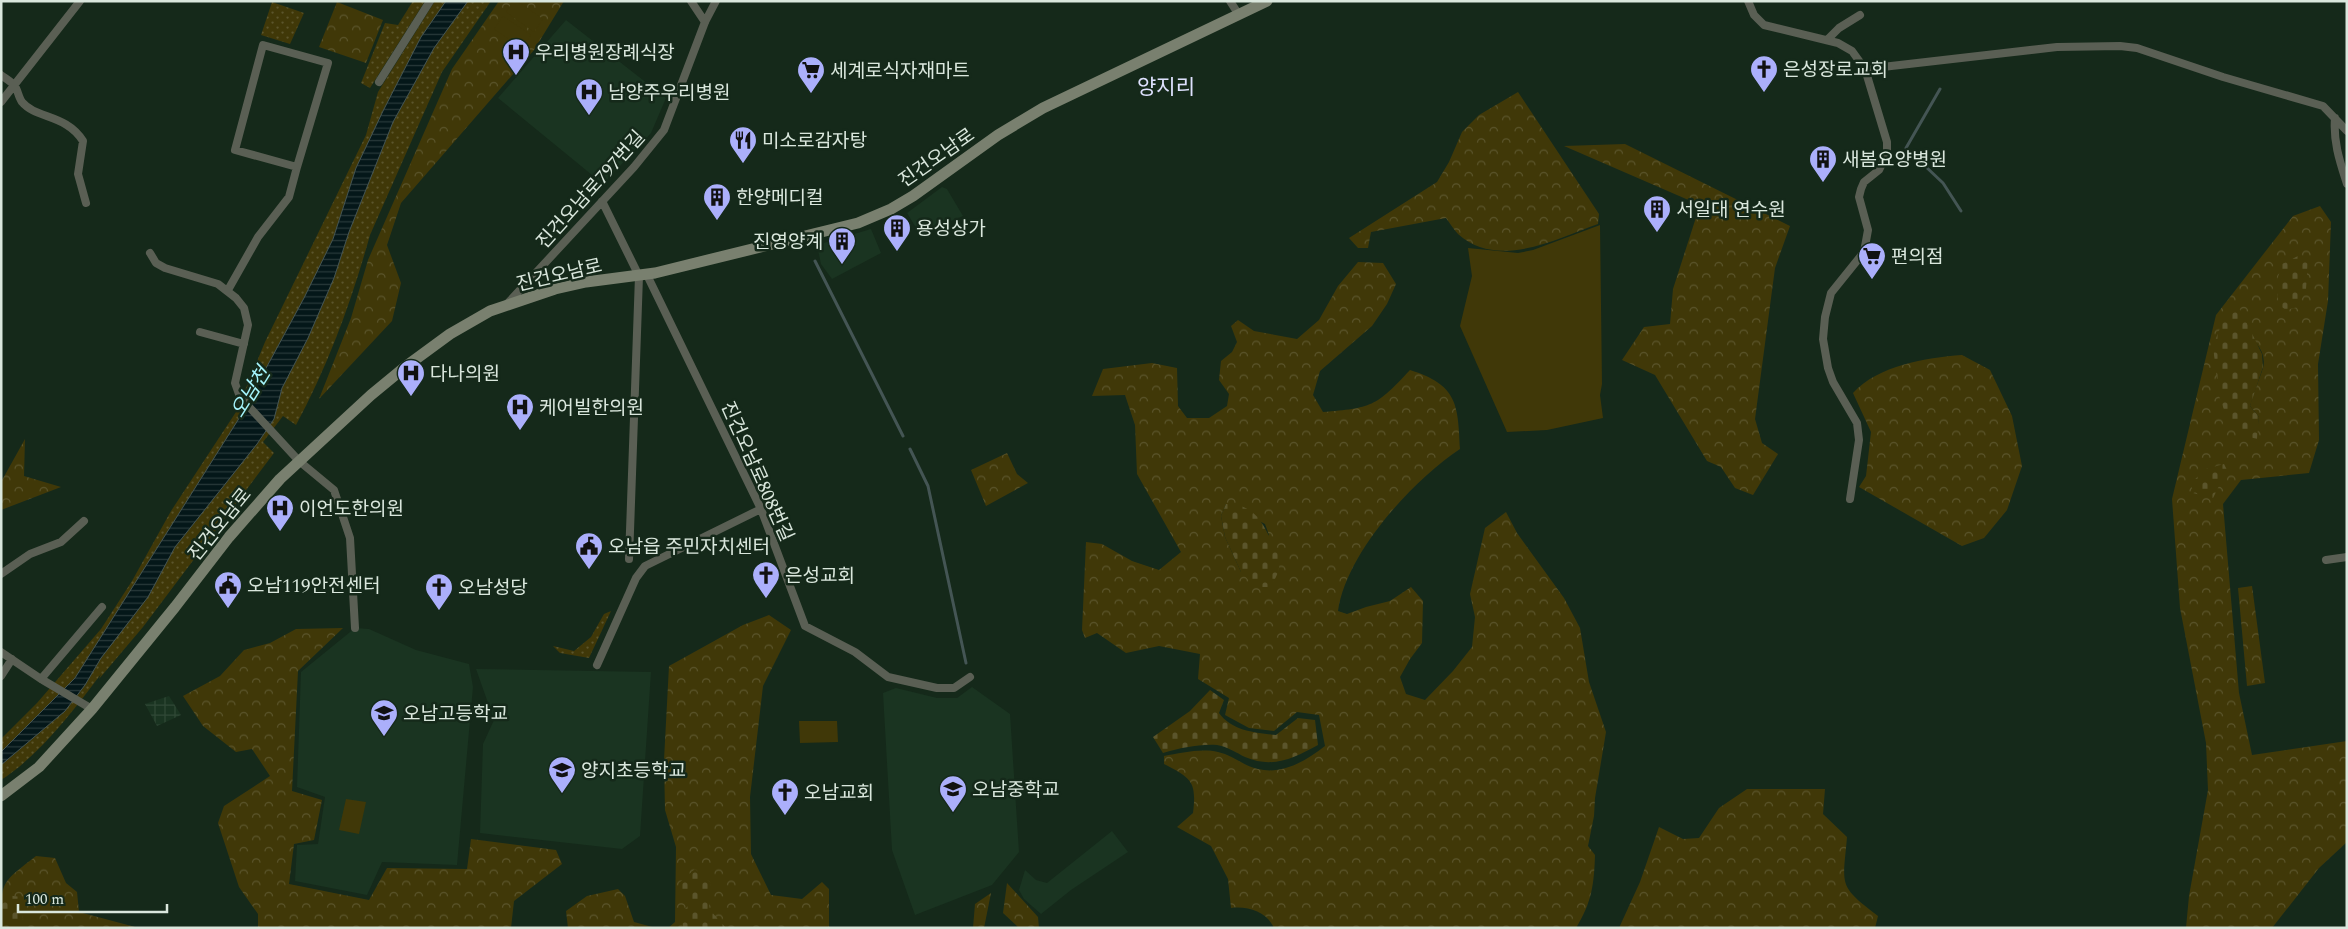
<svg xmlns="http://www.w3.org/2000/svg" width="2348" height="929" font-family="Spectral,'Noto Sans KR',serif">
  <style>
    .built { fill: #1a3421 }
    .industrial { fill: url(#industrial-grid) }
    .grass { fill: url(#grass-dots) }
    .forest { fill: url(#forest-crowns); fill-rule: evenodd }
    .cemetery { fill: url(#cemetery-stones) }
    .pitch { fill: #403808 }
    .water { fill: url(#water-rules); stroke: #445554 }
    .lines { fill: none; stroke-linecap: round; stroke-linejoin: round }
    .stream { stroke: #445554; stroke-width: 3 }
    .minor { stroke: #5a5f54; stroke-width: 8 }
    .secondary { stroke: #79806f; stroke-width: 11 }
    .labels { text-anchor: middle; stroke-width: 5; stroke-linejoin: round; paint-order: stroke }
    .poi-label { font-size: 19px; fill: #dae7dd; stroke: #15291a; text-anchor: start }
    .street-label { font-size: 19px; fill: #dae7dd; stroke: #15291a }
    .water-label { font-size: 20px; font-style: italic; fill: #a5f4fc; stroke: #15291a }
    .quarter-label { font-size: 21px; fill: #dee1fe; stroke: #15291a }
  </style>
  <defs>
    <pattern id="industrial-grid" width="8" height="8" patternUnits="userSpaceOnUse" patternTransform="scale(1.25)"><rect width="8" height="8" fill="#1a3421"/><path d="M0 4h8M4 0v8" fill="none" stroke="#304836"/></pattern>
    <pattern id="grass-dots" width="8" height="8" patternUnits="userSpaceOnUse" patternTransform="scale(1.25)"><rect width="8" height="8" fill="#403808"/><path d="M2 2h.1M6 6h.1" fill="none" stroke="#5b552c" stroke-width="1.8" stroke-linecap="round"/></pattern>
    <pattern id="forest-crowns" width="20" height="18" patternUnits="userSpaceOnUse" patternTransform="scale(1.25)"><rect width="20" height="18" fill="#403808"/><path d="M2 6a3 3 0 1 1 6 0M12 15a3 3 0 1 1 6 0" fill="none" stroke="#5b552c"/></pattern>
    <pattern id="cemetery-stones" width="16" height="16" patternUnits="userSpaceOnUse" patternTransform="scale(1.25)"><rect width="16" height="16" fill="#403808"/><path d="M2 7V4a2 2 0 0 1 4 0v3zM10 15v-3a2 2 0 0 1 4 0v3z" fill="#5b552c"/></pattern>
    <pattern id="water-rules" width="6" height="5" patternUnits="userSpaceOnUse" patternTransform="scale(1.25)"><rect width="6" height="5" fill="#041719"/><path d="M0 2.5h6" fill="none" stroke="#28393a"/></pattern>
  </defs>
  <rect width="100%" height="100%" fill="#15291a"/>
  <path class="built" d="M566,20L666,98L651,133L603,184L498,98Z
    M942,187L947,189L963,216L920,234L907,213Z
    M871,229L881,253L832,279L821,264L817,245Z
    M355,628L369,629L416,650L469,664L473,687L457,865L382,862L367,895L295,881L297,845L318,844L325,797L297,787L301,672Z
    M476,669L651,672L640,836L622,849L480,833L483,744L494,720Z
    M972,687L1010,714L1019,852L992,885L915,915L892,850L883,693L896,688L937,698H957Z
    M1112,831L1128,852L1071,890L1041,914L1024,899L1019,890L1025,870L1036,880L1047,883Z"/>
  <path class="industrial" d="M169,696L181,715L157,726L145,704Z"/>
  <path class="grass" d="M413,1H425L370,88L361,83L385,23L398,25Z
    M435,1H491L442,72L370,235C352,300 328,366 296,425L283,416L263,442L274,453L143,627L99,679L101,674C73,711 40,755 1,780V739L37,703L101,629L132,581L171,511L236,412L265,342L366,135L378,92Z
    M272,2L304,13L290,44L261,35Z
    M611,611L589,658L560,653L553,646L574,651L591,637L604,614Z"/>
  <path class="forest" d="M499,1H564L534,50L401,203L387,245L401,283L392,321L319,399L351,318L368,260L452,69Z
    M337,2L383,20L366,63L319,47Z
    M1518,92L1599,214L1598,224C1556,239 1498,270 1458,234C1453,229 1450,223 1446,218L1371,232L1368,248H1358L1349,238L1437,182L1449,162L1462,132L1479,115Z
    M1625,144L1790,226L1775,268L1755,419L1762,443L1778,454L1753,495L1735,488L1721,467L1707,461L1655,375L1622,360L1644,327L1670,324L1673,289L1700,205L1564,146Z
    M2320,206L2331,222L2328,301L2318,364L2319,440L2309,473L2241,480L2223,504L2239,693L2252,755L2347,741V842L2319,868L2272,928H2186L2189,896L2208,790L2206,743L2180,608L2172,499L2216,315L2293,216ZM2224,318C2240,329 2269,344 2263,368C2259,381 2253,393 2250,406L2259,417L2256,438Z
    M1358,262L1383,263L1396,284L1387,304L1372,326L1320,371L1313,395L1323,412C1371,408 1376,407 1410,370C1457,385 1458,403 1460,449C1413,480 1346,553 1338,611L1347,614L1366,607L1390,601L1411,587L1423,601L1422,643L1410,659L1400,677L1406,694L1425,700L1453,671L1472,647L1475,617L1470,594L1485,528L1506,512L1517,533L1564,598L1580,628L1589,682L1606,732L1595,798L1594,816L1588,846L1595,855C1594,884 1592,902 1576,928H1274C1266,911 1248,906 1231,908L1228,879L1211,846L1177,827L1193,813C1197,781 1191,778 1164,764V756C1181,753 1201,748 1218,752C1232,755 1244,766 1258,769C1282,775 1306,761 1325,746L1319,715L1297,712L1274,731L1249,728L1225,715L1229,698L1198,679L1200,654L1159,646L1126,653L1097,633L1085,638L1082,630L1086,542L1102,544L1132,561L1159,570L1181,552L1137,474L1135,425L1125,395L1092,396L1103,369L1152,363L1177,368L1178,406L1187,418H1209L1227,406L1229,394L1219,380L1221,361L1232,352L1237,342L1231,326L1238,320L1254,331L1297,339L1319,320L1338,286ZM1226,504L1265,524L1269,535L1241,572L1225,537L1221,516Z
    M1962,355L1990,370L2012,416L2022,466L2007,510L1984,538L1962,546L1859,487L1866,476L1871,432L1853,393C1879,365 1925,358 1962,355Z
    M25,439L24,476L61,487L1,510V482Z
    M1007,453L1017,474L1028,483L986,506L971,470Z
    M2252,586L2265,683L2247,686L2238,588Z
    M769,615L791,630L763,686L750,797L751,854L771,895L802,899L822,882L829,889V928H668L675,922L676,847L665,810L664,760L669,666L743,625Z
    M343,628L298,671L292,791L322,800L314,840L294,844L289,884L369,900L387,868L467,869L471,839L556,850L562,864L514,901L511,928H258V914L239,887L218,823L224,806L270,776L252,749L236,752L203,726L183,696L220,676L244,650L270,643L296,629Z
    M1747,789H1825L1823,814L1847,837C1843,886 1837,885 1878,916L1875,928H1619L1640,882L1659,827L1683,839L1699,838L1719,808Z
    M36,856L55,858L66,883L77,892L79,912L139,928H1C1,881 0,884 36,856Z
    M1007,883L1038,917L1039,928H1019L1003,913Z
    M618,889L625,896L634,922L656,928H568L566,911L587,896Z
    M991,893L984,928H973L975,904Z"/>
  <path class="cemetery" d="M2300,255L2308,259L2306,289L2298,307L2286,310L2279,305L2276,284L2282,264Z
    M2240,309L2262,354L2263,367L2250,406L2259,417L2257,439L2242,435L2230,426L2219,396L2213,346L2224,318Z
    M2224,464L2227,470L2213,498L2193,493L2191,483L2206,469Z
    M1226,504C1252,504 1261,519 1271,540C1273,545 1278,552 1279,558C1281,569 1276,578 1270,587H1256L1241,572L1225,537L1221,516Z
    M1210,690L1224,700L1219,713C1232,731 1256,733 1276,735L1298,718L1315,720L1318,745C1294,758 1273,769 1245,757C1237,753 1226,746 1217,745C1198,744 1181,748 1163,753L1153,737L1190,711Z
    M695,869L711,883L709,909L726,928H683L681,913L690,904L678,898L679,883Z
    M6,895L21,897L23,919L14,926L1,916V899Z"/>
  <path class="pitch" d="M513,1H517L543,19L534,32L506,12Z
    M503,16L531,35L522,48L494,29Z
    M1600,225L1602,384L1600,395L1603,418L1547,430L1507,432L1460,326L1472,276L1468,248L1518,253L1533,250Z
    M799,721H837L838,742L800,743Z
    M346,799L366,802L359,834L339,830Z"/>
  <path class="water" d="M446,1H468L434,48L393,122L349,232L334,278L308,338L282,388L274,419L257,444L175,547L148,597L101,658L85,685L65,711L1,765V752L75,678L238,420L304,298L333,239L356,168L383,111L421,37Z"/>
  <g class="lines">
    <path class="stream" d="M1940,89L1906,148L1943,183L1961,211
      M815,261L903,436
      M910,449L928,486L966,663"/>
    <path class="minor" d="M691,1L705,22
      M1230,1L1239,15
      M1748,1L1754,15L1764,25L1838,43L1852,51L1865,69L1887,142V153L1879,170L1864,182L1861,189L1859,197L1868,230L1864,252L1831,293L1825,317L1823,339L1828,368L1833,382L1857,423L1859,440L1850,499
      M1827,40L1839,28L1860,15
      M263,45L328,63L297,167L235,150Z
      M1865,69L2057,47L2120,46L2137,48L2223,77L2323,106L2347,131
      M1,75C6,79 13,82 16,88C18,92 19,98 22,102C36,119 66,114 83,141L78,174L86,203
      M379,82L430,1
      M1,102L80,1
      M2335,118C2333,142 2340,162 2347,184
      M602,201L639,276L629,559
      M150,253L156,263L165,268L218,284L236,298L244,308L248,325L235,383L240,397L299,461L334,490L350,538L355,628
      M647,275L761,509L805,626L855,652L888,677L937,688H954L970,677
      M228,290L258,237L289,197L297,167
      M507,304L634,167L664,130L705,22L716,1
      M200,332L244,344
      M2326,560L2347,557
      M1,574L30,554L61,542L84,521
      M1,652L41,679L92,709
      M597,665L636,578L645,566L761,509
      M1,676L12,659
      M41,679L102,607"/>
    <path class="secondary" d="M1,796L39,767L92,709L175,607L229,537L280,479L371,395L405,367L450,334L490,311L555,289L586,282L655,273L858,223L891,209L913,196L998,135L1043,108L1267,1"/>
  </g>
  <defs>
    <g id="hospital-pin" transform="scale(1.4375)"><path d="M0 17L-7.5 6A9.5 9.5 0 1 1 7.5 6Z" fill="#abaffb" stroke="#15291a"/><path d="M-5-5h3v3.5h4V-5h3V5h-3V1.5h-4V5h-3Z" fill="#111"/></g>
    <g id="church-pin" transform="scale(1.4375)"><path d="M0 17L-7.5 6A9.5 9.5 0 1 1 7.5 6Z" fill="#abaffb" stroke="#15291a"/><path d="M-1.2-6h2.4v3.5h3.3v2.4h-3.3V6h-2.4V-.1h-3.3v-2.4h3.3Z" fill="#111"/></g>
    <g id="supermarket-pin" transform="scale(1.4375)"><path d="M0 17L-7.5 6A9.5 9.5 0 1 1 7.5 6Z" fill="#abaffb" stroke="#15291a"/><path d="M-6-5.5h2.5l.6 2H6L4.5 2H-2.5L-4.4-4H-6ZM-1.5 3.2a1.3 1.3 0 1 0 .1 0ZM3 3.2a1.3 1.3 0 1 0 .1 0Z" fill="#111"/></g>
    <g id="restaurant-pin" transform="scale(1.4375)"><path d="M0 17L-7.5 6A9.5 9.5 0 1 1 7.5 6Z" fill="#abaffb" stroke="#15291a"/><path d="M-5-6h1v4h1v-4h1v4h1v-4h1v5L-1.5 .5V6h-2V.5L-5-1ZM5-6V6H3V1.5H1.5Q1.5-4 5-6Z" fill="#111"/></g>
    <g id="building-pin" transform="scale(1.4375)"><path d="M0 17L-7.5 6A9.5 9.5 0 1 1 7.5 6Z" fill="#abaffb" stroke="#15291a"/><path d="M-4-6H4V6H1V3H-1V6H-4ZM-2.5-4.3h1.7v1.8h-1.7ZM.8-4.3h1.7v1.8H.8ZM-2.5-1h1.7V.8h-1.7ZM.8-1h1.7V.8H.8Z" fill="#111"/></g>
    <g id="civic-pin" transform="scale(1.4375)"><path d="M0 17L-7.5 6A9.5 9.5 0 1 1 7.5 6Z" fill="#abaffb" stroke="#15291a"/><path d="M-.6-6.5H3V-4.5H.6V-3L4-1V1h2V6H-6V1h2V-1L-.6-3ZM-1.2 2.5V6h2.4V2.5Z" fill="#111"/></g>
    <g id="school-pin" transform="scale(1.4375)"><path d="M0 17L-7.5 6A9.5 9.5 0 1 1 7.5 6Z" fill="#abaffb" stroke="#15291a"/><path d="M0-5L7-2L0 1L-7-2ZM-4 1L0 2.5L4 1V4Q0 6-4 4Z" fill="#111"/></g>
  </defs>
  <g fill-rule="evenodd">
    <use href="#hospital-pin" x="516" y="52"/>
    <use href="#church-pin" x="1764" y="69"/>
    <use href="#supermarket-pin" x="811" y="70"/>
    <use href="#hospital-pin" x="589" y="92"/>
    <use href="#restaurant-pin" x="743" y="140"/>
    <use href="#building-pin" x="1823" y="159"/>
    <use href="#building-pin" x="717" y="197"/>
    <use href="#building-pin" x="1657" y="209"/>
    <use href="#building-pin" x="897" y="228"/>
    <use href="#building-pin" x="842" y="241"/>
    <use href="#supermarket-pin" x="1872" y="256"/>
    <use href="#hospital-pin" x="411" y="373"/>
    <use href="#hospital-pin" x="520" y="407"/>
    <use href="#hospital-pin" x="280" y="508"/>
    <use href="#civic-pin" x="589" y="546"/>
    <use href="#church-pin" x="766" y="575"/>
    <use href="#civic-pin" x="228" y="585"/>
    <use href="#church-pin" x="439" y="587"/>
    <use href="#school-pin" x="384" y="713"/>
    <use href="#school-pin" x="562" y="770"/>
    <use href="#school-pin" x="953" y="789"/>
    <use href="#church-pin" x="785" y="792"/>
  </g>
  <g class="labels">
    <g class="poi-label">
      <text x="535" y="59">우리병원장례식장</text>
      <text x="1783" y="76">은성장로교회</text>
      <text x="830" y="77">세계로식자재마트</text>
      <text x="608" y="99">남양주우리병원</text>
      <text x="762" y="147">미소로감자탕</text>
      <text x="1842" y="166">새봄요양병원</text>
      <text x="736" y="204">한양메디컬</text>
      <text x="1676" y="216">서일대 연수원</text>
      <text x="916" y="235">용성상가</text>
      <text x="823" y="248" text-anchor="end">진영양계</text>
      <text x="1891" y="263">편의점</text>
      <text x="430" y="380">다나의원</text>
      <text x="539" y="414">케어빌한의원</text>
      <text x="299" y="515">이언도한의원</text>
      <text x="608" y="553">오남읍 주민자치센터</text>
      <text x="785" y="582">은성교회</text>
      <text x="247" y="592">오남119안전센터</text>
      <text x="458" y="594">오남성당</text>
      <text x="403" y="720">오남고등학교</text>
      <text x="581" y="777">양지초등학교</text>
      <text x="972" y="796">오남중학교</text>
      <text x="804" y="799">오남교회</text>
    </g>
    <g class="street-label">
      <text transform="translate(936 157) rotate(-35)" y="7">진건오남로</text>
      <text transform="translate(590 189) rotate(-48)" y="7">진건오남로797번길</text>
      <text transform="translate(559 274) rotate(-13)" y="7">진건오남로</text>
      <text transform="translate(758 471) rotate(66)" y="7">진건오남로808번길</text>
      <text transform="translate(219 524) rotate(-51)" y="7">진건오남로</text>
    </g>
    <g class="water-label">
      <text transform="translate(250 392) rotate(-58)" y="7">오남천</text>
    </g>
    <g class="quarter-label">
      <text x="1166" y="94">양지리</text>
    </g>
  </g>
  <rect width="2348" height="929" fill="none" stroke="#dae7dd" stroke-width="5"/>
  <path d="M18 904v8h149v-8" fill="none" stroke="#dae7dd" stroke-width="2.5"/>
  <text x="25" y="904" font-size="15" fill="#dae7dd" stroke="#15291a" stroke-width="4" paint-order="stroke">100 m</text>
</svg>
